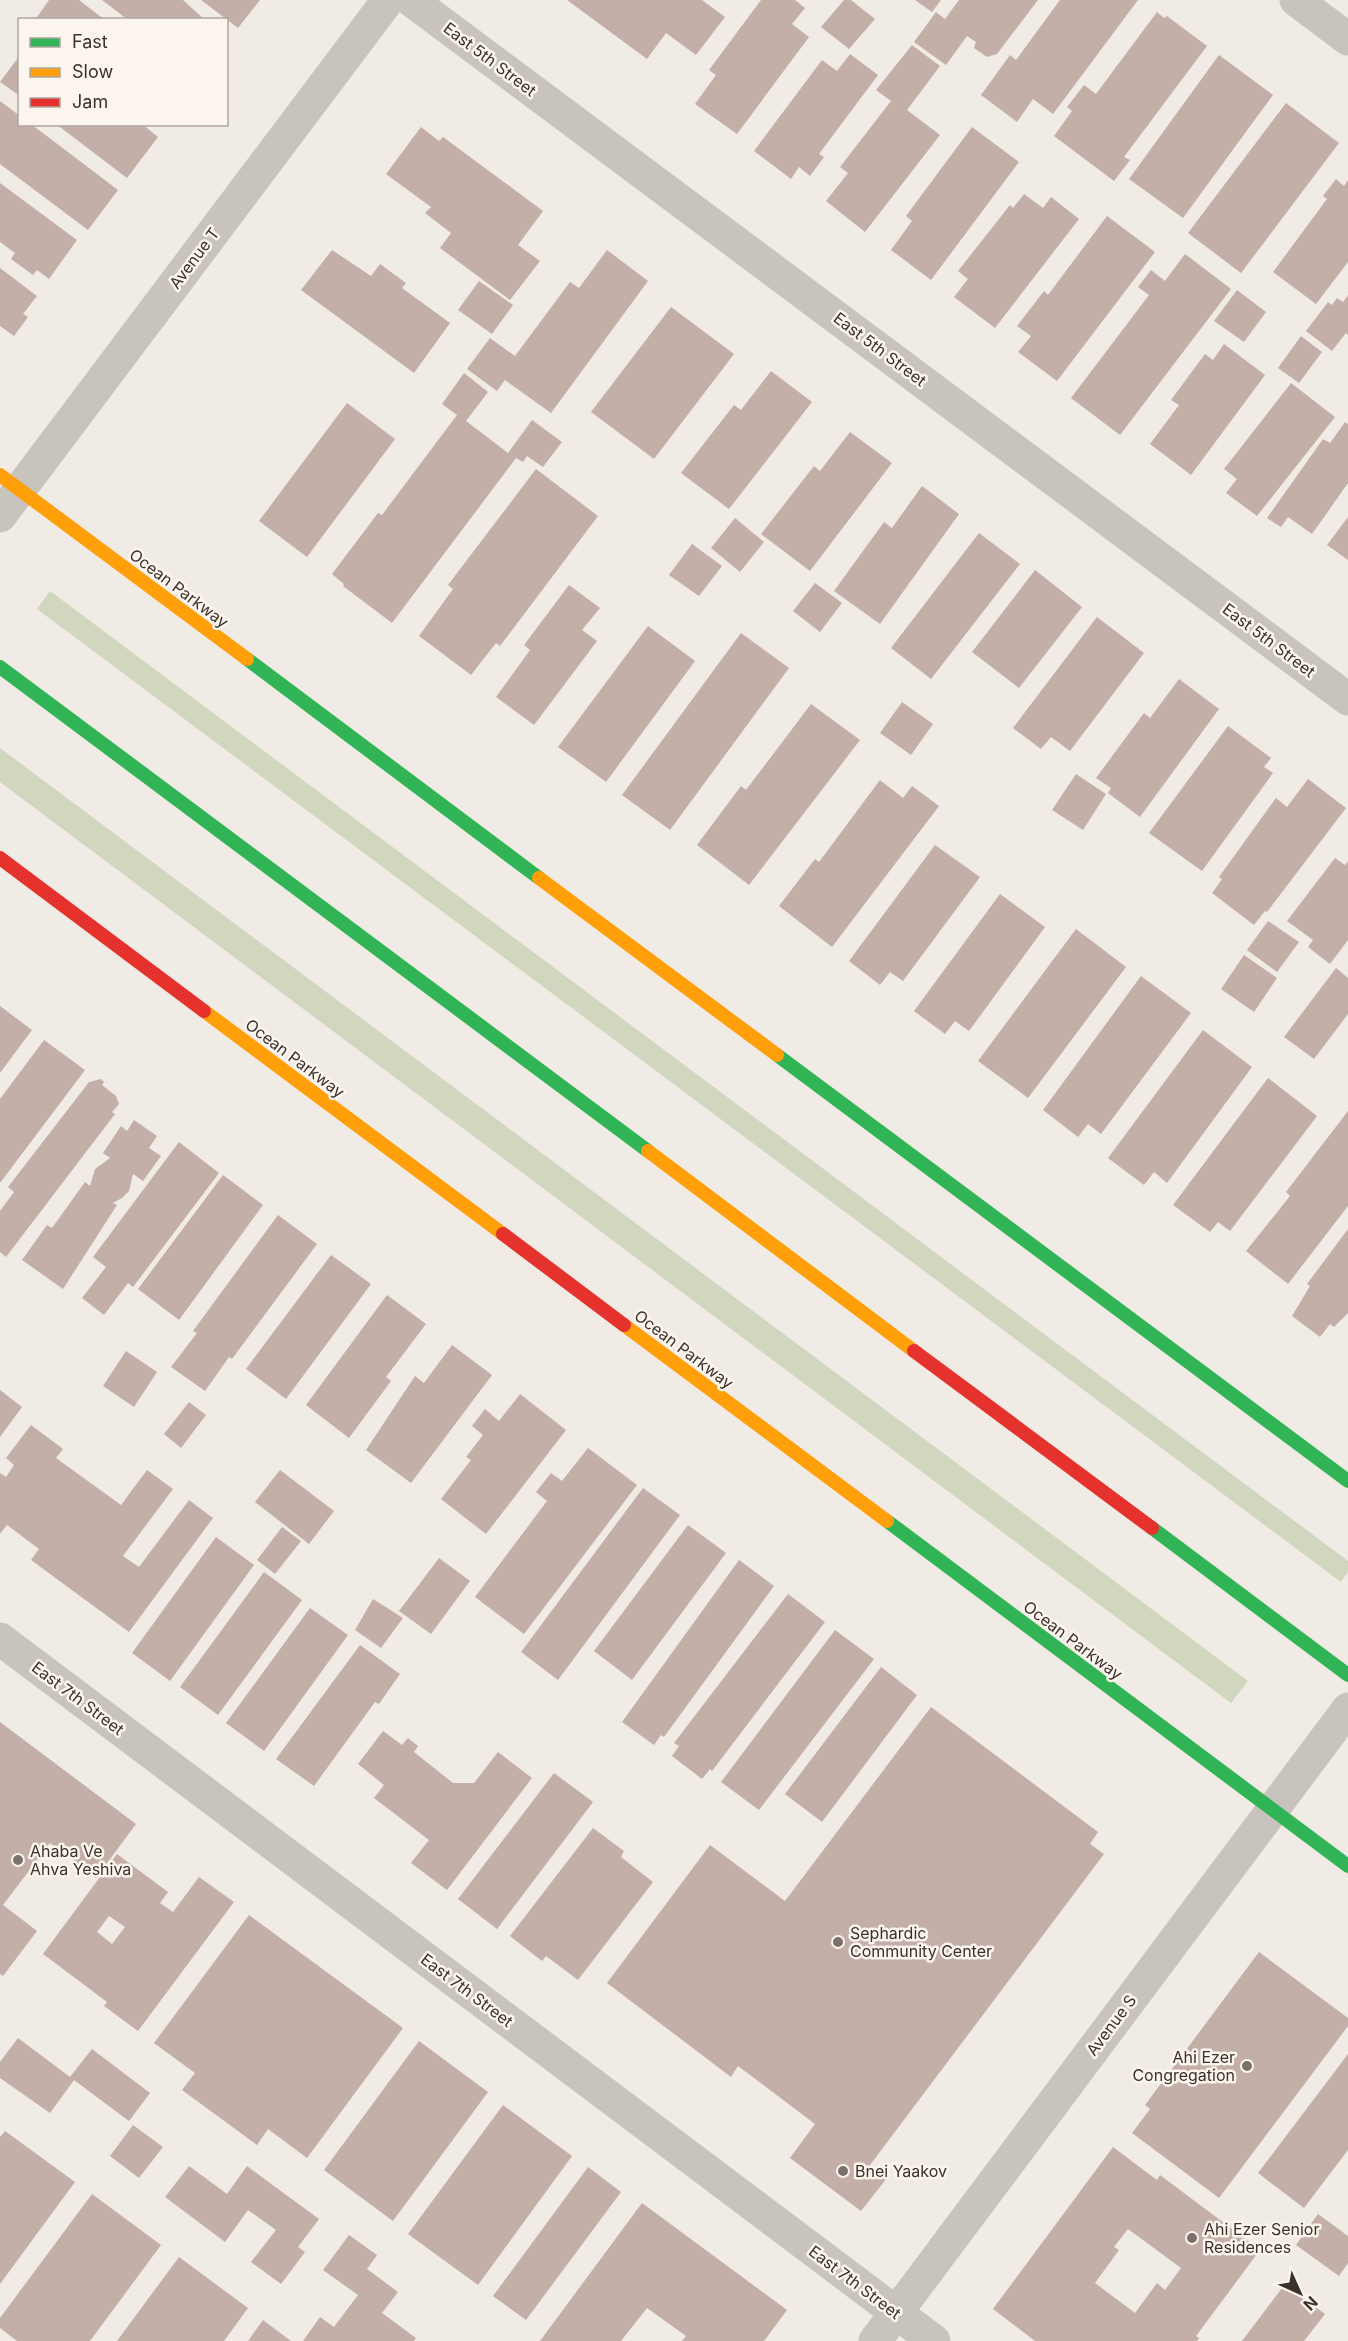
<svg xmlns="http://www.w3.org/2000/svg" width="1348" height="2341" font-family="Inter,sans-serif">
  <style>
    .green { fill: #d1d6bf }
    .building { fill: #c3afa7; fill-rule: evenodd }
    .lines { fill: none; stroke-linecap: round; stroke-linejoin: round }
    .street { stroke: #c9c3be; stroke-width: 33 }
    .fast { stroke: #30b455; stroke-width: 14 }
    .slow { stroke: #ff9f0a; stroke-width: 14 }
    .jam { stroke: #e5322d; stroke-width: 14 }
    .poi-dot { fill: #7a716c; stroke: #fbf5ee; stroke-width: 2 }
    .labels { text-anchor: middle; stroke-width: 5; stroke-linejoin: round; paint-order: stroke }
    .street-label { font-size: 16px; fill: #3b302b; stroke: #fbf5ee }
    .poi-label { font-size: 16px; fill: #3b302b; stroke: #fbf5ee; text-anchor: start }
  </style>
  <rect width="100%" height="100%" fill="#f0ebe5"/>
  <path class="green" d="M50,591L1348,1561V1572L1341,1582L37,609Z
    M0,748L1248,1681L1231,1703L0,782Z"/>
  <path class="building" d="M49,0H79L105,20H35Z
    M102,0H183L205,20H128Z
    M201,0H260L238,28Z
    M567,0H702L725,17L696,55L666,33L647,59Z
    M761,0H795L805,8L792,24L809,37L737,134L695,104L716,75L709,70Z
    M844,0H851L875,19L849,49L821,27Z
    M915,0H941L932,12Z
    M959,0H1038L997,54L987,57L974,48L976,42L967,36L946,65L914,42L936,12L945,19Z
    M1060,0H1138L1053,114L1033,99L1017,122L981,95L1010,55L1016,60Z
    M1157,12L1164,18L1167,16L1207,46L1124,157L1130,160L1114,181L1054,136L1072,111L1067,107L1084,85L1096,94Z
    M912,45L940,66L907,110L940,135L865,232L826,201L848,173L840,167L891,101L876,90Z
    M850,54L878,75L819,154L824,157L810,176L799,167L791,179L754,151L822,60L837,71Z
    M20,55V96L0,82Z
    M1219,55L1273,95L1183,218L1129,179Z
    M0,101L20,116V124H31L118,190L88,230L0,164Z
    M1286,103L1339,143L1241,273L1188,233Z
    M56,124H142L158,137L127,178Z
    M421,127L439,141L443,137L543,211L518,245L540,261L510,300L440,248L451,233L425,213L431,207L386,174Z
    M972,127L1019,162L931,280L891,250L912,221L906,216Z
    M1336,179L1344,186L1348,180V262L1316,304L1273,272L1327,199L1323,196Z
    M0,183L77,240L49,279L37,270L33,275L11,259L15,253L0,242Z
    M1024,194L1043,208L1051,197L1079,219L995,328L954,297L968,279L958,271L1010,205L1013,208Z
    M1107,216L1155,252L1057,381L1018,352L1031,336L1017,326L1044,291L1048,295Z
    M332,250L371,276L380,264L406,283L402,288L450,323L414,373L301,290Z
    M607,250L648,281L551,413L505,380L497,391L467,369L490,338L515,356L570,282L579,288Z
    M1185,254L1231,289L1120,435L1071,398L1149,295L1138,287L1151,270L1165,281Z
    M0,268L37,296L23,314L28,317L14,336L0,326Z
    M479,281L513,305L492,334L458,310Z
    M1237,290L1266,312L1244,342L1214,321Z
    M1348,295V335L1346,333L1332,351L1306,331L1328,302L1332,305L1337,298L1343,302Z
    M671,307L734,354L654,459L591,412Z
    M1301,336L1322,352L1299,383L1278,368Z
    M1224,344L1265,375L1191,475L1150,444L1179,405L1171,400L1205,354L1213,360Z
    M771,371L812,402L729,509L681,473L734,405L741,410Z
    M464,373L488,392L466,421L508,453L532,420L562,442L543,467L527,456L523,462L516,458L392,623L343,586L344,584L332,574L378,513L382,515L457,415L442,404Z
    M1291,383L1335,417L1257,516L1226,493L1237,479L1224,469Z
    M347,403L395,439L307,557L259,521Z
    M1345,422L1348,424V483L1312,534L1288,517L1281,527L1267,518L1323,439L1330,443Z
    M850,432L892,463L810,571L761,534L814,466L820,471Z
    M536,469L598,516L500,646L496,643L471,675L419,636L453,589L448,585Z
    M922,486L959,514L880,624L834,591L884,522L892,528Z
    M1348,517V560L1327,545Z
    M735,518L764,542L740,572L711,548Z
    M979,533L1020,564L931,679L891,648Z
    M692,544L722,566L699,596L669,575Z
    M1035,570L1082,607L1019,688L972,652Z
    M815,583L842,603L820,632L793,611Z
    M569,585L600,608L582,630L597,641L534,725L496,697L530,650L524,645Z
    M1097,617L1144,653L1070,751L1051,737L1041,749L1013,728Z
    M648,626L695,661L606,782L558,747Z
    M741,633L789,668L670,830L622,795Z
    M1179,679L1219,709L1140,817L1108,793L1111,788L1096,778L1144,713L1150,718Z
    M902,702L933,724L911,755L880,733Z
    M811,704L860,740L749,885L697,845L741,786L746,790Z
    M1228,726L1271,758L1264,767L1273,773L1202,871L1149,833Z
    M1076,774L1106,794L1083,830L1052,810Z
    M1308,779L1346,808L1267,912L1265,911L1254,925L1212,893L1222,879L1219,877L1276,798L1287,807Z
    M880,780L903,798L912,786L939,806L832,947L779,906L815,859L819,862Z
    M935,845L980,877L903,981L890,972L880,985L849,961Z
    M1335,858L1345,865L1348,861V940L1330,964L1308,947L1313,940L1287,921Z
    M1000,894L1045,927L969,1031L955,1021L945,1034L914,1011Z
    M1268,921L1299,942L1277,972L1247,950Z
    M1076,929L1126,967L1028,1098L978,1061Z
    M1244,955L1277,978L1254,1012L1221,989Z
    M1336,968L1348,978V1014L1314,1059L1284,1037Z
    M1141,976L1191,1013L1101,1134L1088,1124L1078,1137L1043,1110Z
    M0,1006L32,1030L0,1073Z
    M1203,1030L1252,1067L1167,1183L1154,1172L1144,1185L1108,1158Z
    M44,1040L85,1070L0,1183V1099Z
    M1268,1078L1317,1116L1230,1231L1218,1222L1210,1232L1173,1205Z
    M101,1079L104,1082L102,1085L116,1096L119,1104L112,1112L115,1114L6,1257L0,1252V1211L14,1192L8,1187L89,1082Z
    M1348,1111V1206L1288,1284L1246,1251L1290,1196L1286,1192Z
    M134,1120L157,1136L149,1148L161,1156L143,1181L133,1174L129,1191L122,1198L113,1203L117,1205L63,1289L22,1260L47,1225L52,1228L85,1182L90,1186L95,1169L110,1158L103,1153L121,1126L127,1131Z
    M179,1142L219,1173L133,1287L128,1283L104,1315L82,1298L106,1267L93,1257Z
    M223,1175L263,1205L179,1320L138,1289Z
    M278,1215L317,1244L232,1359L229,1357L205,1391L171,1367L197,1333L193,1331Z
    M1348,1229V1313L1334,1327L1330,1324L1320,1337L1292,1316L1310,1286L1307,1284Z
    M331,1255L371,1284L286,1399L246,1369Z
    M387,1295L426,1324L386,1377L391,1381L349,1438L306,1405Z
    M452,1345L492,1375L411,1483L366,1450L415,1376L424,1383Z
    M126,1351L157,1372L134,1407L103,1386Z
    M0,1390L22,1407L0,1437Z
    M520,1394L566,1430L486,1534L441,1499L471,1460L466,1457L483,1435L472,1426L485,1409L499,1421Z
    M189,1402L206,1415L181,1448L164,1434Z
    M31,1425L63,1449L56,1458L121,1505L147,1470L173,1489L123,1556L139,1567L189,1500L213,1518L129,1632L31,1560L39,1549L7,1525L0,1534V1473L6,1477L14,1465L6,1458Z
    M588,1448L637,1485L524,1634L475,1597L547,1501L536,1492L551,1473L562,1481Z
    M280,1470L334,1511L309,1544L255,1502Z
    M643,1488L680,1515L558,1680L521,1652Z
    M688,1525L726,1553L632,1680L594,1651Z
    M282,1527L301,1541L275,1574L257,1560Z
    M216,1537L254,1565L170,1681L132,1653Z
    M439,1558L470,1581L431,1634L399,1611Z
    M739,1560L774,1586L664,1737L661,1735L654,1745L622,1722Z
    M264,1572L302,1600L218,1715L180,1687Z
    M788,1594L825,1622L712,1771L710,1769L702,1779L672,1756L679,1746L674,1743Z
    M373,1599L403,1618L381,1648L355,1630Z
    M310,1608L348,1635L264,1751L226,1723Z
    M835,1630L874,1659L759,1810L721,1782Z
    M360,1645L400,1674L379,1704L375,1702L314,1786L276,1759Z
    M881,1667L917,1695L822,1822L785,1794Z
    M931,1707L1098,1832L1090,1844L1104,1854L870,2165L887,2178L861,2211L790,2158L815,2124L738,2066L731,2077L607,1983L710,1845L785,1901Z
    M0,1722L136,1824L96,1878L50,1843L3,1905L37,1931L3,1976L0,1974Z
    M383,1731L402,1745L408,1738L418,1746L414,1752L453,1783H474L498,1752L532,1778L447,1890L411,1863L429,1840L374,1798L384,1785L358,1764Z
    M554,1773L593,1802L497,1929L458,1899Z
    M593,1828L624,1851L621,1857L653,1882L578,1980L546,1956L542,1961L510,1936Z
    M117,1854L168,1892L160,1903L173,1912L199,1877L234,1902L138,2031L104,2006L107,2002L43,1954ZM109,1916L125,1927L112,1944L97,1932Z
    M249,1915L403,2028L307,2158L268,2129L257,2145L182,2090L195,2073L154,2043Z
    M1259,1952L1348,2018V2026L1219,2198L1132,2133L1150,2109L1145,2105Z
    M18,2038L70,2077L92,2049L150,2093L129,2121L74,2080L50,2113L0,2078V2062Z
    M419,2041L488,2092L393,2221L324,2170Z
    M1348,2054V2150L1304,2208L1258,2173Z
    M503,2105L572,2156L478,2285L408,2234Z
    M133,2125L163,2147L139,2178L110,2156Z
    M5,2131L75,2182L0,2284V2137Z
    M1113,2147L1157,2180L1160,2175L1260,2250L1196,2336L1199,2338L1197,2341H1035L993,2309ZM1128,2229L1181,2268L1165,2290L1157,2283L1135,2313L1095,2283L1119,2250L1114,2247Z
    M189,2166L227,2194L247,2166L319,2219L298,2247L305,2252L281,2284L251,2262L276,2230L248,2210L225,2242L165,2197Z
    M588,2167L621,2192L526,2320L493,2296Z
    M92,2194L161,2245L90,2341H17L0,2328V2318Z
    M642,2203L787,2310L764,2341H682L686,2336L647,2308L621,2341H540Z
    M1318,2214L1348,2236V2263L1339,2276L1296,2245Z
    M349,2235L377,2255L367,2269L398,2292L382,2313L416,2338L414,2341H303L320,2317L334,2327L358,2295L323,2270Z
    M179,2257L248,2308L224,2341H117Z
    M1285,2284L1325,2314L1304,2341H1242Z
    M263,2320L291,2341H248Z"/>
  <g class="lines">
    <path class="street" d="M411,0L1348,699
      M1296,0L1348,39
      M0,516L388,0
      M0,1639L934,2341
      M875,2341L1348,1709"/>
    <path class="fast" d="M247,659L539,878
      M0,667L648,1151
      M777,1055L1348,1481
      M887,1521L1348,1866
      M1152,1528L1348,1675"/>
    <path class="slow" d="M0,475L247,659
      M539,878L777,1055
      M204,1011L503,1234
      M648,1151L914,1351
      M624,1325L887,1521"/>
    <path class="jam" d="M0,858L204,1011
      M503,1234L624,1325
      M914,1351L1152,1528"/>
  </g>
  <g class="poi-dot">
    <circle cx="18" cy="1860" r="6"/>
    <circle cx="838" cy="1942" r="6"/>
    <circle cx="1247" cy="2066" r="6"/>
    <circle cx="843" cy="2171" r="6"/>
    <circle cx="1192" cy="2238" r="6"/>
  </g>
  <g class="labels">
    <g class="street-label">
      <text transform="translate(490 59) rotate(37)" y="6">East 5th Street</text>
      <text transform="translate(194 258) rotate(-53)" y="6">Avenue T</text>
      <text transform="translate(880 349) rotate(37)" y="6">East 5th Street</text>
      <text transform="translate(179 588) rotate(37)" y="6">Ocean Parkway</text>
      <text transform="translate(1269 640) rotate(37)" y="6">East 5th Street</text>
      <text transform="translate(295 1058) rotate(37)" y="6">Ocean Parkway</text>
      <text transform="translate(684 1349) rotate(37)" y="6">Ocean Parkway</text>
      <text transform="translate(1073 1640) rotate(37)" y="6">Ocean Parkway</text>
      <text transform="translate(78 1698) rotate(37)" y="6">East 7th Street</text>
      <text transform="translate(467 1990) rotate(37)" y="6">East 7th Street</text>
      <text transform="translate(1111 2025) rotate(-53)" y="6">Avenue S</text>
      <text transform="translate(855 2282) rotate(37)" y="6">East 7th Street</text>
    </g>
    <g class="poi-label">
      <text x="30" y="1857">Ahaba Ve<tspan x="30" dy="18">Ahva Yeshiva</tspan></text>
      <text x="850" y="1939">Sephardic<tspan x="850" dy="18">Community Center</tspan></text>
      <text x="1235" y="2063" text-anchor="end">Ahi Ezer<tspan x="1235" dy="18">Congregation</tspan></text>
      <text x="855" y="2177">Bnei Yaakov</text>
      <text x="1204" y="2235">Ahi Ezer Senior<tspan x="1204" dy="18">Residences</tspan></text>
    </g>
  </g>
  <rect x="18" y="18" width="210" height="108" fill="#fbf5ee" stroke="#aea6a0" stroke-width="1.5"/>
  <rect x="30" y="38" width="30" height="9" fill="#30b455" stroke="#aea6a0" stroke-width="1.5"/>
  <text x="72" y="48" font-size="18" fill="#3b302b">Fast</text>
  <rect x="30" y="68" width="30" height="9" fill="#ff9f0a" stroke="#aea6a0" stroke-width="1.5"/>
  <text x="72" y="78" font-size="18" fill="#3b302b">Slow</text>
  <rect x="30" y="98" width="30" height="9" fill="#e5322d" stroke="#aea6a0" stroke-width="1.5"/>
  <text x="72" y="108" font-size="18" fill="#3b302b">Jam</text>
  <g transform="translate(1300 2293) rotate(135)" stroke="#fbf5ee" stroke-width="4.5" paint-order="stroke">
  <path d="M0-4.5L10 22L0 15L-10 22Z" fill="#3b302b"/>
  <text y="-9" font-size="16" font-weight="bold" text-anchor="middle" fill="#3b302b">N</text>
  </g>
</svg>
